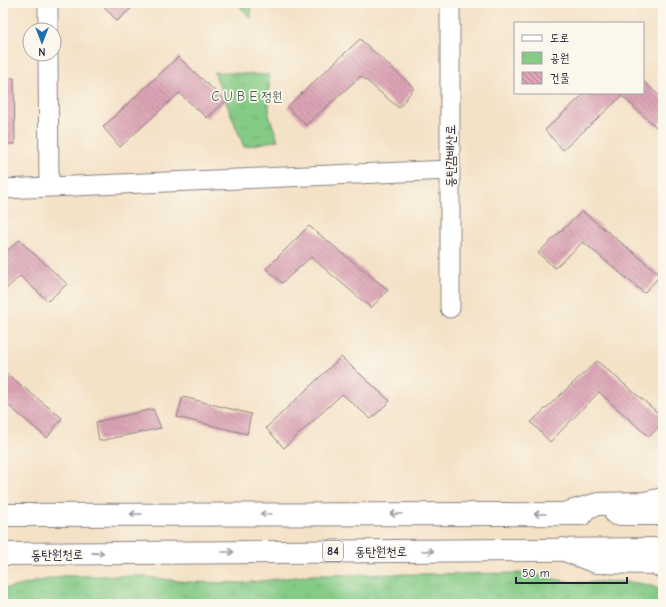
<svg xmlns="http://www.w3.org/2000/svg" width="666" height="607" font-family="'Comic Neue','Poor Story',sans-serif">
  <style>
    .park { fill: url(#park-tufts); stroke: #547660 }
    .building { fill: url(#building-back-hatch) }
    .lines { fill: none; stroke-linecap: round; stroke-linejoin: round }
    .minor-casing { stroke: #8b8281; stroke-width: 21 }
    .major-casing { stroke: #8b8281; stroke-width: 24 }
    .highway-casing { stroke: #8b8281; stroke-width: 24 }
    .minor { stroke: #fff; stroke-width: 19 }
    .major { stroke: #fff; stroke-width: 22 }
    .highway { stroke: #fff; stroke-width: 22 }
    .oneway { stroke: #9c9ca7 }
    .labels { text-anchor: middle; stroke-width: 3.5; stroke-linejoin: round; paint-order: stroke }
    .shield { fill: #fbf7ec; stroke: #636270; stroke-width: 1 }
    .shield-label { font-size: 12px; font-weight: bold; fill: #22223b }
    .park-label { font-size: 13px; fill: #455d55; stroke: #fbf7ec }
    .street-label { font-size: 13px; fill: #22223b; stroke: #fbf7ec }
  </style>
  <defs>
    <pattern id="park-tufts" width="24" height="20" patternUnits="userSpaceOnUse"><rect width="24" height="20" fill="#85cb86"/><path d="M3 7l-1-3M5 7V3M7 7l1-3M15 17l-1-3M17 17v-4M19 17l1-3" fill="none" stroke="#73ae75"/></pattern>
    <pattern id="building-back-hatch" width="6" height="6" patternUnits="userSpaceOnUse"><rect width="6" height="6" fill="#dca4b5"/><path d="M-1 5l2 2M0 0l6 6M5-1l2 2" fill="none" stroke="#b28594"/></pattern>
  </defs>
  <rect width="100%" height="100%" fill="#fbf7ec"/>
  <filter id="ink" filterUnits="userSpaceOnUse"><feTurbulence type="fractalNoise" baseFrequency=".025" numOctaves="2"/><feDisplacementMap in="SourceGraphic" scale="8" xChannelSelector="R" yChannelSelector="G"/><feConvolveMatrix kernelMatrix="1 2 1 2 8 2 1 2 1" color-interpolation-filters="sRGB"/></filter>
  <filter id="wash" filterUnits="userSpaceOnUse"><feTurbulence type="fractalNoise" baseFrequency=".012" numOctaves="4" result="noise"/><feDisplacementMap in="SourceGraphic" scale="16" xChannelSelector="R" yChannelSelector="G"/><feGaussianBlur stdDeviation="0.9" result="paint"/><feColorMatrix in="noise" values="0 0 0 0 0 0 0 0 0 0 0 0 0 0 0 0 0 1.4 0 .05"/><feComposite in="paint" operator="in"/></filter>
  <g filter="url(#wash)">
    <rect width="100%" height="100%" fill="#f4e2c7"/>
    <path class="park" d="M237,3H251V19Z
      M214,72L269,75V115L278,140L244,147Z
      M527,573C542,576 559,581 575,582C606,584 634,576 663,591V604H3V588H9L62,576H139L187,582L243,583L312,575Z"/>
    <g id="blocks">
      <path class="building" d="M101,3H137L117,21Z
        M360,39L414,88L399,108L361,76L306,125L287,107Z
        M178,57L226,101L207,118L179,93L120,147L103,127Z
        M3,78H14L15,144H3Z
        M643,81L663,99V119L656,127L622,96L563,150L545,130L585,93H643Z
        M582,211L661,275L644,293L583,242L555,268L538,253Z
        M309,226L388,290L371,308L311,257L282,283L266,269Z
        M19,240L67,284L48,301L20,276L3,292V255Z
        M341,357L390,401L371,419L342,394L284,448L266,428Z
        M597,361L663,417V422L649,437L599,392L550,442L531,422Z
        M3,371L62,418L47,438L3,401Z
        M183,397L251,414L247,434L177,417Z
        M153,409L161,428L99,441L96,422Z"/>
    </g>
  </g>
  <g filter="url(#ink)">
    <use href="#blocks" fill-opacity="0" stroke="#8b8281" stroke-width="1"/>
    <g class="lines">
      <g class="minor-casing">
        <path id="minor" d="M48,3V30
          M450,3V308
          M48,54L49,187
          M3,189L450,170"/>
      </g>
      <g class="major-casing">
        <path id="major" d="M616,514H663
          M3,515L582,514
          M3,554L663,549"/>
      </g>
      <g class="highway-casing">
        <path id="highway" d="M563,514L598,504L645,503L663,499
          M562,549L596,562L654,563L663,567"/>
      </g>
      <use href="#minor" class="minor"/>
      <use href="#major" class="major"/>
      <use href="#highway" class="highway"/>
    </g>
    <defs><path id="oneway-shaft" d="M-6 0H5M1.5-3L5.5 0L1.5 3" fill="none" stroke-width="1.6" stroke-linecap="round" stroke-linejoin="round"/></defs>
    <g class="oneway">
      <use href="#oneway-shaft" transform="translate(136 514) rotate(180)"/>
      <use href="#oneway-shaft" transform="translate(266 514) rotate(180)"/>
      <use href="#oneway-shaft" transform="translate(396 514) rotate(180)"/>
      <use href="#oneway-shaft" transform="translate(540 514) rotate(180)"/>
      <use href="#oneway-shaft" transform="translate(428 551)"/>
      <use href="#oneway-shaft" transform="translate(228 552)"/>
      <use href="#oneway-shaft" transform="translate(98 553) rotate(-1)"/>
    </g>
  </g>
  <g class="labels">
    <rect class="shield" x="323" y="541" width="20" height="20" rx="3"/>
    <g class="shield-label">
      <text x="333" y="555">84</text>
    </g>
    <g class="park-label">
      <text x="247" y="101">C U B E 정원</text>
    </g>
    <g class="street-label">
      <text transform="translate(450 156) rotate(-90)" y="5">동탄감배산로</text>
      <text x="381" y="556">동탄원천로</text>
      <text transform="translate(57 554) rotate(-1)" y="5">동탄원천로</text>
    </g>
  </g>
  <rect width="666" height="607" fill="none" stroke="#fbf7ec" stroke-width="16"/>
  <rect x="514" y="22" width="130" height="72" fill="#fbf7ec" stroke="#a4a2a5"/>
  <rect x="522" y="35" width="20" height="6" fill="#ffffff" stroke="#a4a2a5"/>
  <text x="550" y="42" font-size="12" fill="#22223b">도로</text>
  <rect x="522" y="52" width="20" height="12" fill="url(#park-tufts)" stroke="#a4a2a5"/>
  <text x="550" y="62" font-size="12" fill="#22223b">공원</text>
  <rect x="522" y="72" width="20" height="12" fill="url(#building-back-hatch)" stroke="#a4a2a5"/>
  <text x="550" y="82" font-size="12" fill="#22223b">건물</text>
  <g transform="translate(42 42) rotate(180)"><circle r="19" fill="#fbf7ec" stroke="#a4a2a5"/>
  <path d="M0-3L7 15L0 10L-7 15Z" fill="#1f6fb2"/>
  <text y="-6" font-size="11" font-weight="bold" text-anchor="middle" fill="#22223b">N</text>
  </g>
  <path d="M516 577v6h111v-6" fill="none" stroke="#22223b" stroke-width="2"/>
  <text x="522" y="577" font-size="12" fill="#22223b" stroke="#fbf7ec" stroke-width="3" paint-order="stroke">50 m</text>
</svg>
